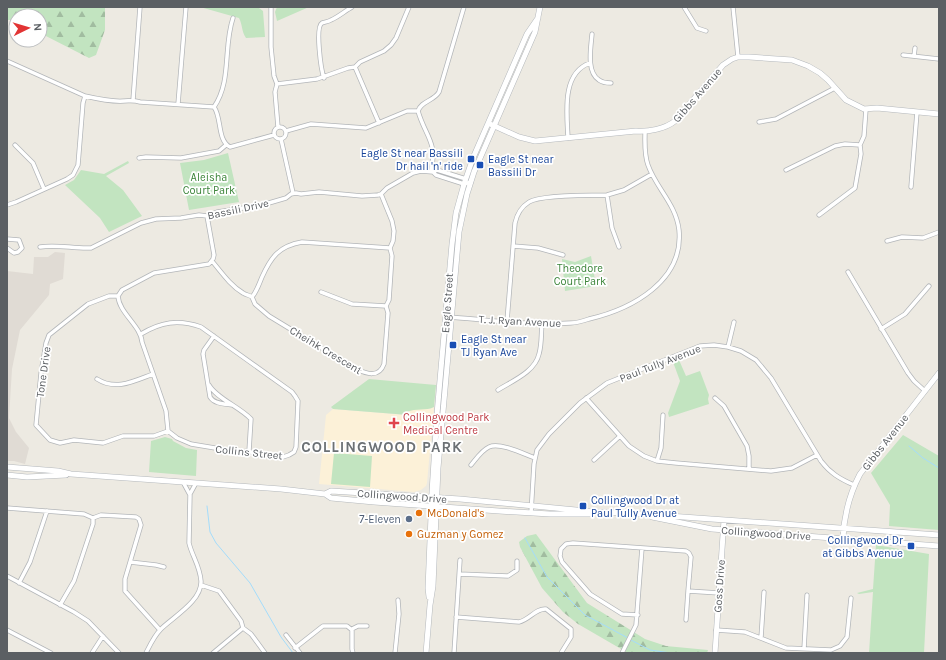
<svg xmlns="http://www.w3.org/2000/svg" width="946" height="660" font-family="Karla,sans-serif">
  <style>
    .commercial { fill: #fcf1d8 }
    .education { fill: #e0dbd4 }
    .green { fill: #c2e4c0 }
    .forest { fill: url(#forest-firs) }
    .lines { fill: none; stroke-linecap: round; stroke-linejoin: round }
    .stream { stroke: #a4dcfb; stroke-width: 1 }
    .street-casing { stroke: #b3b6b9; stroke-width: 5 }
    .secondary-casing { stroke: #b4b8bc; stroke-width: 6 }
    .street { stroke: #fff; stroke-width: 3.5 }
    .secondary { stroke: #fff; stroke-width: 5 }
    .transit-dot { fill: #1a4fb4; stroke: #fff; stroke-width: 1.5 }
    .health-dot { fill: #e0444e; stroke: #fff; stroke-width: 1.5 }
    .food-dot { fill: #e8710a; stroke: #fff; stroke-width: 1.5 }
    .service-dot { fill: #5c6f8a; stroke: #fff; stroke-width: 1.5 }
    .labels { text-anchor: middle; stroke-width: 3.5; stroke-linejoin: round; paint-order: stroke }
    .street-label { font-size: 11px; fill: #5b5f63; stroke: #fff }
    .transit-label { font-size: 11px; fill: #164399; stroke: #fff; text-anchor: start }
    .park-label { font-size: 11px; fill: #3b8439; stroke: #fff }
    .health-label { font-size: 11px; fill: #be3a42; stroke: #fff; text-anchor: start }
    .food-label { font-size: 11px; fill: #c56008; stroke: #fff; text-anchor: start }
    .service-label { font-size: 11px; fill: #4e5e75; stroke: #fff; text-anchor: end }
    .district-label { font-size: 15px; font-weight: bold; letter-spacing: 1px; fill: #6c7175; stroke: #fff }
  </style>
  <defs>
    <pattern id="forest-firs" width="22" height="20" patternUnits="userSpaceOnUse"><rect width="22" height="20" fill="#c2e4c0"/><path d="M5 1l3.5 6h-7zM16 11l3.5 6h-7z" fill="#a1bca0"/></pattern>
  </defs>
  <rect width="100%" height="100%" fill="#edeae2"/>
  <path class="commercial" d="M434,407L427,483L426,486L421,490L414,492L319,484L326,415L333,409L408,415L407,412L413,409H430Z"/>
  <path class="education" d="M55,252L65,253L63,279L50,284L49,295L20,330L12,369L9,418L16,432L29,448L25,464L14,461H7V271L33,274L34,257H48Z"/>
  <path class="green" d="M200,7L259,8L263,11L265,37L246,38C241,30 243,26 239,18Z
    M277,7H309L277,21L275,12Z
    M228,153L239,202L189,210L180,163L204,160Z
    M128,161L129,163L106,176L123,190L142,216L109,232L100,218L65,185L74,180L81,170L104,174Z
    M591,256L596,286L565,291L562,259L575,262Z
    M679,360L686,376L700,371L709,395L708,399L709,404L669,417L668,413L680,381L673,362Z
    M369,379L436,385L434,407C426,411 416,408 407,412L408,415L333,409L331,407Z
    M903,435L939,456V530L889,526L890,505L871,473Z
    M165,437L172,439L173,441L186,448L197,450L196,476L149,472L151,441Z
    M334,453L372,456L370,487L331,484Z
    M876,545L929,554L924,653H869L873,592L859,594L857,593L873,589Z"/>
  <path class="forest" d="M7,7H105V30L96,55L89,58L40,33V16H16V20H7Z
    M536,534L587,603L645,639L666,646L708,650L707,653H628L578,624L563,612L542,588L520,547L519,542L527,536Z"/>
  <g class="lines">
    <path class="stream" d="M909,446L923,458L939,468
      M207,506L210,532L216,543L250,583L281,637L293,653
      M525,538L547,577L585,615L628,638
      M631,640L650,650L671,653"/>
    <g class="street-casing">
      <path id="street" d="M271,7V47L274,76L277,84L275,92L278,127
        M684,7L697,28L706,31
        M733,7L738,57
        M592,34C591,47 586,72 599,80C603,83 607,83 611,83
        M903,55L939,59
        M914,56L915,48
        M7,61L85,96C98,99 111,102 124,101C130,101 133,100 140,102L214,107C222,118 217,140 230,147L274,135
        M355,67L379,123
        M324,78C321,70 315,27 322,23C324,22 328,22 331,20C338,17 345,11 352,7
        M277,84L317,79L348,68L355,67L360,62L384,51L391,45L396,38L409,7
        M133,100L140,7
        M178,104L186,7
        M214,107C232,81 223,47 233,18
        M418,111C421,101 434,101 439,92L464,7
        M759,122L776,119L835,88
        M274 133a6 6 0 1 1 12 0a6 6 0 1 1-12 0Z
        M286,131L311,124L366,128L407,111H418C425,136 438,142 431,171
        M568,138C567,114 561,73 590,63
        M281,139L293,193
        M15,145L33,163L44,189
        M139,158L146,157L181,158L219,151L226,145
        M786,170L835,146L845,144L860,145
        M433,172L436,175L464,184L471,182
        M911,187L917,112
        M607,195L612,228L619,247
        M7,205L16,202L67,179L73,175L78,165L83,103L85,96
        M819,215L855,188L861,154L860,145L864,136L866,109
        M7,239L19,240L22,248L18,252L14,253L7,248
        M887,241L902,237L923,238L939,232
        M513,246L538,248L563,255
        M40,247C57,244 74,249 91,248L141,223L156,219L181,218L199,215L207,216L217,212L262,205L286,198L291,194L296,193L301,194L319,192L362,196L378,195L381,194L387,188L413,173L421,171L433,172L437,170L466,179
        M212,261C222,273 230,285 243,293C246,295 249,295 252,297L255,304L269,316L356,369C367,374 379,378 384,364L388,313L386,306L389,300L392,256L390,248L393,241L394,231L392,221L381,194
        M848,272L908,373L914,381L925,391
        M321,292L352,304L386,306
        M118,296C119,313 141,326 142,342L166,411L168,431L177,438L191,444L239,452L249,451L257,455L283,457L289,455L294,452L296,447L298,401L295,396L292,392L201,327C178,319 161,322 141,334
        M252,297C257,291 259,284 262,277C271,257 279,246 302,242L390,248
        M450,317C488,320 533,326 571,323C577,323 583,321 589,319C632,309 684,281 679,230C676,204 656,188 648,165C644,154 645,142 645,132
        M507,321L515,223C517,214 521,207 529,202C540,195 591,195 607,195L624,190L652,174
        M881,329L905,314L929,286
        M214,336L204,350L203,354L210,397C214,404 225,404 232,405
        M728,347L734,322
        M97,379C116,391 134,381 153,374
        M209,385C216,398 240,407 251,419L249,451
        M498,390C512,381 535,372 539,354C542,344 541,333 542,323
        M586,398L629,446L644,456L657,461L676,463L771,471L792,468L817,455
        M715,398L724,406L747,446L749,456V469
        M168,431L154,436H123L103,443L74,440L60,443L50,440L36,425L41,373L46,343L49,335L88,304L109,296H118L122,290L154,273L209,264L213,259L214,255L207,216
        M594,460L620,436
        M657,461L661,448L663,415
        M471,465C476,459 482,450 489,447C500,442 524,454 535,458
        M190,494L196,483
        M7,508L84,514L93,518V524L74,581L60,605
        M531,513L534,464L537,450L549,434L580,403L607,383L700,346L714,345L728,347L741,351L756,360L771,378L821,461C830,473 840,479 854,485
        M93,518L101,515L136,517L139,519L141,525L125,579V591L160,630
        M130,562L156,565L164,567
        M459,574L508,576L517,570V561
        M7,576L74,612L88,621L119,653
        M19,583L30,562L47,511
        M201,585L219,591L241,621L243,628
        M638,615L622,614L590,594L562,562L560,556L561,549L566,544L573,543L686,551L689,553L691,557L688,591L719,593
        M456,617L519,622C529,620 536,608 546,609L571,629V637L561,653
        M686,620L688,591
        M243,628L251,634L265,653
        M352,629L358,626H367
        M7,630L51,653
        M716,630L745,632L786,648L831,650L840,646L847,637L851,598
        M286,635L300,653
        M761,638L764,592
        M295,648L323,626H347L352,630V649L353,653
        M804,649L807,595
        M92,653L103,636
        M146,653C150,645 154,636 161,629C173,617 202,601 201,581C200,566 192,556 189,543L190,495L183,482
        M213,653L243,628
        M395,653L399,614L398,600
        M454,653L460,560
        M622,653L636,625L642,548"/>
    </g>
    <g class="secondary-casing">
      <path id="secondary" d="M490,124L519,137L535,141L636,131C648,132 665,129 675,121L723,65L732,59L738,57H749L792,60L808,66L820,73L828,80L846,100L864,109L877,108L939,114
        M7,467L58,471L71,474L281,489L325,494L331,498L374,502L499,511L550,514H590L600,512L641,514L939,535
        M7,475L27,477L66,475
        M325,494L331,491L460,499L597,512
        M652,517L712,529L939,546
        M843,538C844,516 849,495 860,474L939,373
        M429,597L428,588L432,492L437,414L452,244L456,213L464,184L473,158L527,34L538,18
        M426,653L430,605L433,586L438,468L459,232L467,194L474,172L535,32L540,7
        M715,653L724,520"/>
    </g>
    <use href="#street" class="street"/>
    <use href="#secondary" class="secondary"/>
  </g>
  <g class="transit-dot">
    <rect x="467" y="155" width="8" height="8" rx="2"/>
    <rect x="476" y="161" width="8" height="8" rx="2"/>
    <rect x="449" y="341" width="8" height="8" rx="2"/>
    <rect x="579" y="502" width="8" height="8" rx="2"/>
    <rect x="907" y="542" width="8" height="8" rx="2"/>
  </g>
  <path class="health-dot" d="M392 417h4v4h4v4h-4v4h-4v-4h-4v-4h4z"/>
  <g class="food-dot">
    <circle cx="419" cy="513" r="4"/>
    <circle cx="409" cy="534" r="4"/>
  </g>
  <circle class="service-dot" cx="409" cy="519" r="4"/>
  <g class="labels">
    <g class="street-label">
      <text transform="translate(697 95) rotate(-49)" y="4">Gibbs Avenue</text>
      <text transform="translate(238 209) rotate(-12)" y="4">Bassili Drive</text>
      <text transform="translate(447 303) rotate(-86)" y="4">Eagle Street</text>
      <text transform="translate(520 321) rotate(3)" y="4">T. J. Ryan Avenue</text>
      <text transform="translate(326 350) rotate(31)" y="4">Cheihk Crescent</text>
      <text transform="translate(660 363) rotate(-21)" y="4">Paul Tully Avenue</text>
      <text transform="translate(43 372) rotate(-82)" y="4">Tone Drive</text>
      <text transform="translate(885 442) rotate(-52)" y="4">Gibbs Avenue</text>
      <text transform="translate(249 452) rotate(6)" y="4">Collins Street</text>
      <text transform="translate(402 496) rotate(4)" y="4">Collingwood Drive</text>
      <text transform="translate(766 533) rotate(4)" y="4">Collingwood Drive</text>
      <text transform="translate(719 586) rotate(-86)" y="4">Goss Drive</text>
    </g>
    <g class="transit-label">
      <text x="463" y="157" text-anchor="end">Eagle St near Bassili<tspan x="463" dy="13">Dr hail 'n' ride</tspan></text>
      <text x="488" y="163">Eagle St near<tspan x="488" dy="13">Bassili Dr</tspan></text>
      <text x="461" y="343">Eagle St near<tspan x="461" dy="13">TJ Ryan Ave</tspan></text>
      <text x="591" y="504">Collingwood Dr at<tspan x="591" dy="13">Paul Tully Avenue</tspan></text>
      <text x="903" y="544" text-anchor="end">Collingwood Dr<tspan x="903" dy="13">at Gibbs Avenue</tspan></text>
    </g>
    <g class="park-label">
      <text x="209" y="181">Aleisha<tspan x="209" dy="13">Court Park</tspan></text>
      <text x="580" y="272">Theodore<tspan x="580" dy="13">Court Park</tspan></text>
    </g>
    <g class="health-label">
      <text x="403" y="421">Collingwood Park<tspan x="403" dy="13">Medical Centre</tspan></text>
    </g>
    <g class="food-label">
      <text x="427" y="517">McDonald's</text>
      <text x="417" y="538">Guzman y Gomez</text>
    </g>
    <g class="service-label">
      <text x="401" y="523">7-Eleven</text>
    </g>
    <g class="district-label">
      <text x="382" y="452">COLLINGWOOD PARK</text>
    </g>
  </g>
  <rect width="946" height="660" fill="none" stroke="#5b5f63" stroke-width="16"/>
  <g transform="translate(28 28) rotate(85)"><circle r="19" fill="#ffffff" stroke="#bdbfc1"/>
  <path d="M0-3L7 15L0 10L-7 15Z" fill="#e23434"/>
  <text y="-6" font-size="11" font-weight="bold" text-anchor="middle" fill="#5b5f63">N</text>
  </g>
</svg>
